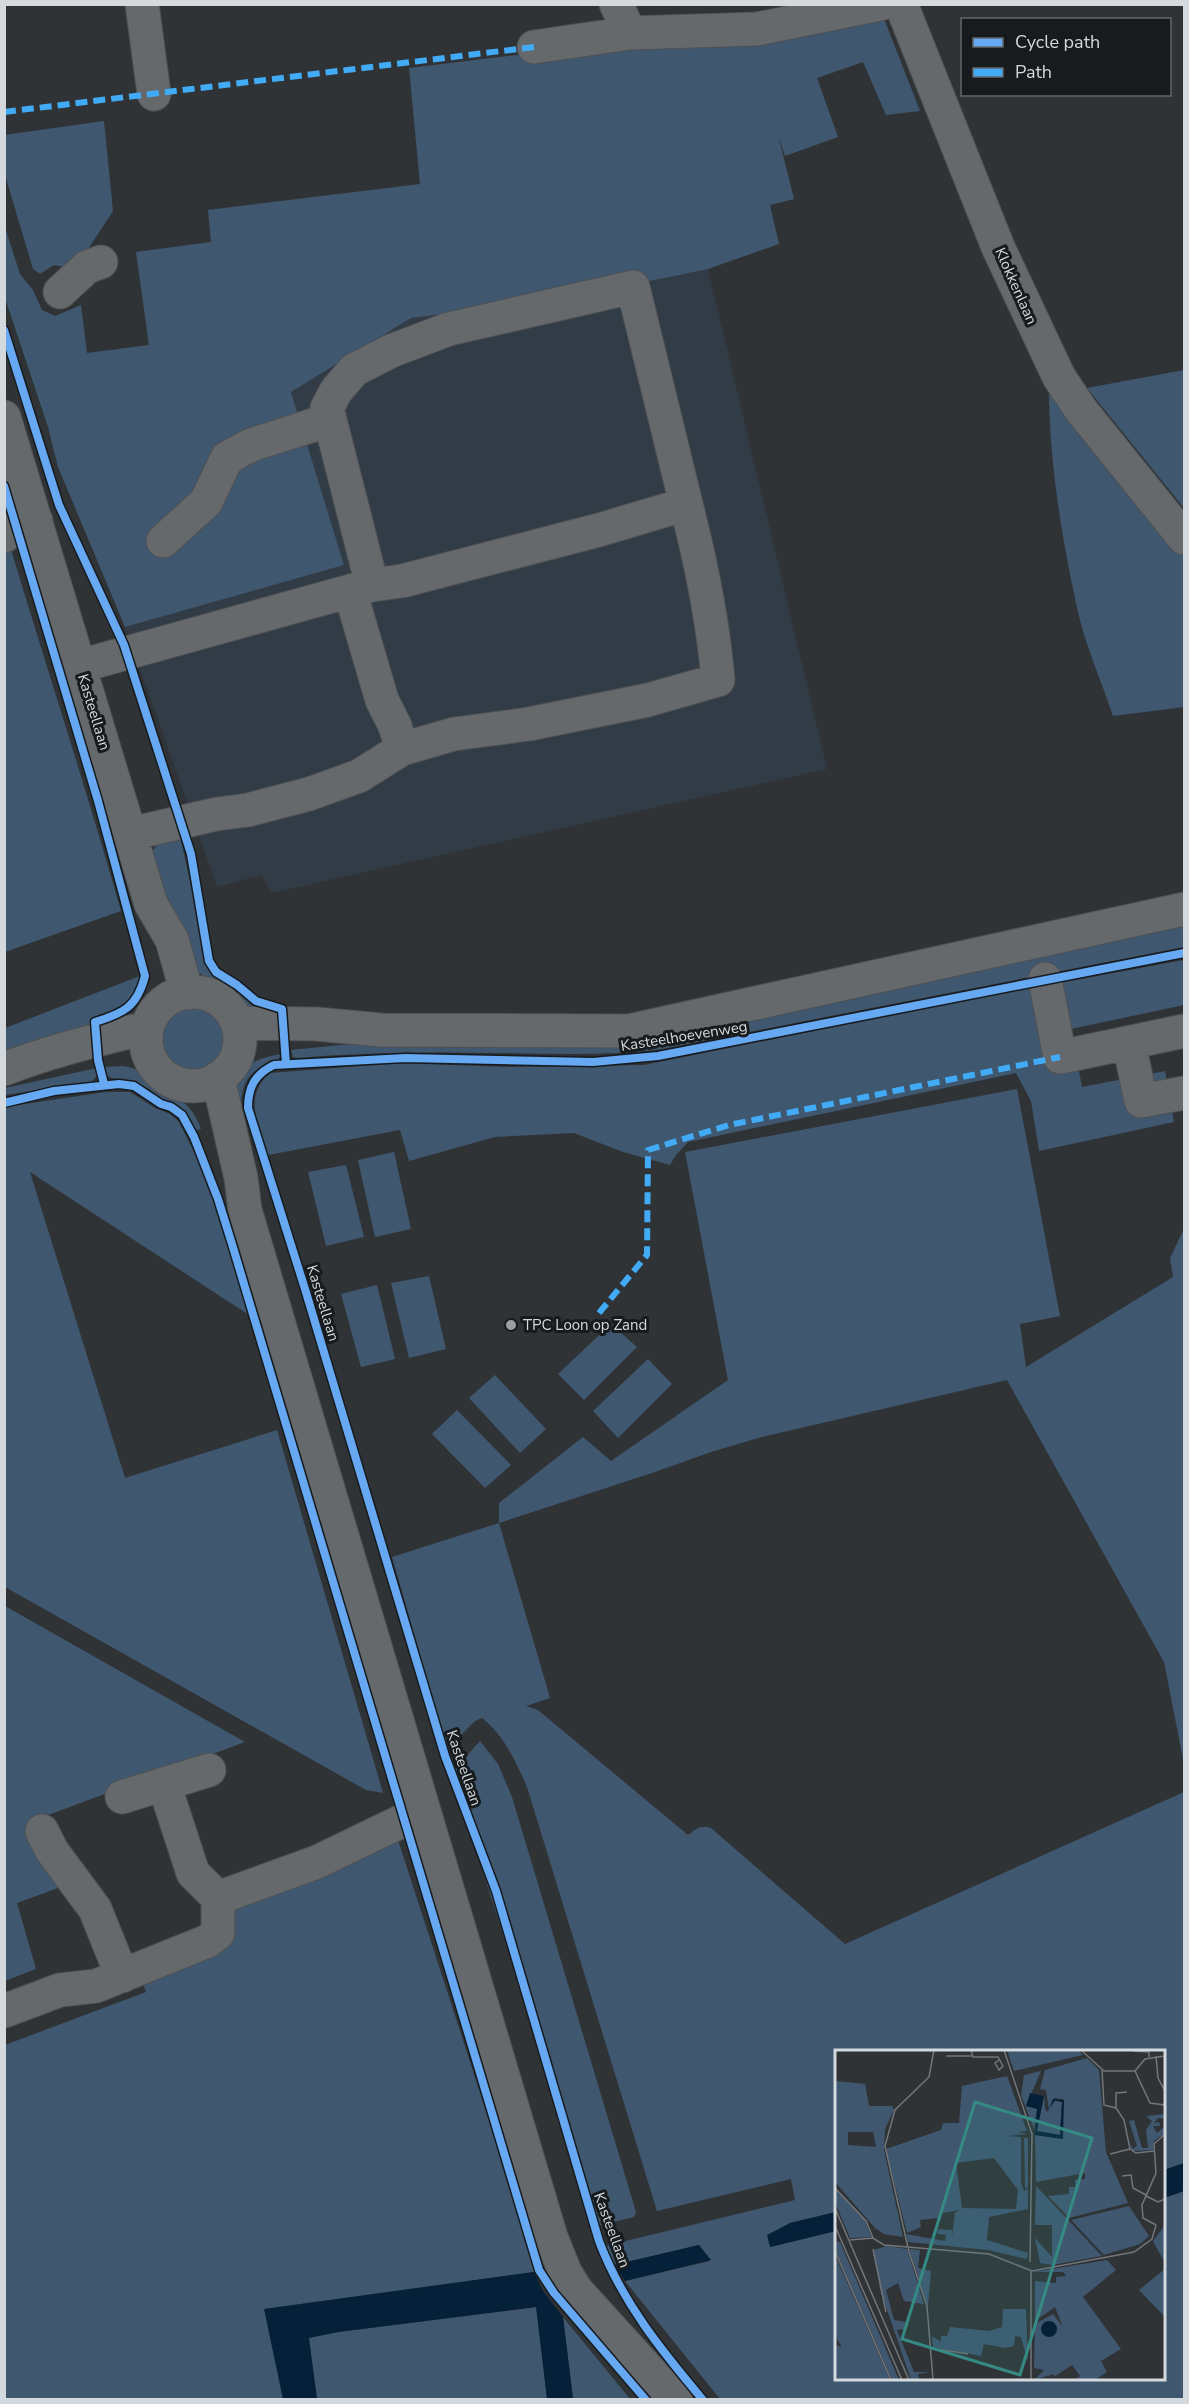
<svg xmlns="http://www.w3.org/2000/svg" width="1189" height="2404" font-family="'Nunito Sans',sans-serif">
  <style>
    .built { fill: #313c46 }
    .green { fill: #3f5870 }
    .water { fill: #042139 }
    .lines { fill: none; stroke-linecap: round; stroke-linejoin: round }
    .minor-casing { stroke: #4d5153; stroke-width: 35 }
    .minor { stroke: #66696c; stroke-width: 33 }
    .quiet { stroke: #42abf6; stroke-width: 6; stroke-dasharray: 12 6; stroke-linecap: butt }
    .cycleway-casing { stroke: #171b1e; stroke-width: 11 }
    .cycleway { stroke: #66a8f1; stroke-width: 8 }
    .poi-dot { fill: #9b9fa3; stroke: #171b1e; stroke-width: 2 }
    .labels { text-anchor: middle; stroke-width: 6; stroke-linejoin: round; paint-order: stroke }
    .street-label { font-size: 15px; fill: #d4d9dd; stroke: #171b1e }
    .poi-label { font-size: 15px; fill: #d4d9dd; stroke: #171b1e; text-anchor: start }
    .inset-road { fill: none; stroke: #727579; stroke-width: 1.5 }
    .view { fill: #368a84; fill-opacity: 0.15; stroke: #368a84; stroke-width: 3 }
    .inset-edge { fill: none; stroke: #d4d9dd; stroke-width: 3 }
  </style>
  <rect width="100%" height="100%" fill="#303336"/>
  <path class="built" d="M708,269L827,769L271,893L262,875L217,887L125,627L344,565L291,392L411,318L568,298Z"/>
  <path class="green" d="M883,16L920,111L886,115L863,62L817,78L838,137L785,156L778,135L794,199L770,205L779,244L708,269L568,298L411,318L291,392L344,565L125,627L58,467L48,427L5,298L4,224L20,274L33,290L42,310L55,316L81,305L87,353L149,345L136,252L211,242L208,210L420,184L409,68L640,40Z
    M104,121L113,211L75,269L54,265L40,274L33,269L5,175L4,135Z
    M1184,370V508L1087,388Z
    M1049,380L1184,556V707L1113,716C1102,683 1087,649 1079,616C1062,542 1048,455 1049,380Z
    M9,543C46,666 86,788 121,911L5,952L4,546Z
    M179,831L209,970L241,994L251,1005L262,1010L248,1011L228,992L198,972L149,856L161,838Z
    M1184,920V947L662,1049C609,1056 556,1054 503,1053C434,1052 366,1052 297,1058L293,1057L291,1050L370,1042L483,1041Z
    M1184,960V1005L1071,1029L1082,1087L1165,1071L1174,1122L1039,1151L1031,1101L1016,1073L688,1142L676,1155L670,1165L623,1152L574,1133L495,1137L409,1161L400,1130L268,1155C259,1125 242,1097 270,1073L398,1063L506,1067L644,1065L992,995Z
    M140,976C136,1010 112,1006 92,1022V1033L5,1060V1028Z
    M152 1038a40 40 0 1 1 80 0a40 40 0 1 1-80 0Z
    M281,1054L278,1060C248,1070 241,1081 241,1112L232,1082C248,1062 256,1059 281,1054Z
    M123,1066C139,1068 144,1074 156,1083C177,1099 191,1101 201,1129L196,1130C184,1106 175,1109 157,1095C149,1089 143,1085 132,1082C122,1078 114,1081 105,1074V1067Z
    M97,1068L98,1075L91,1082L5,1095V1088Z
    M1017,1089L1060,1316L1020,1324L1026,1367L1173,1277L1170,1258L1184,1229V1764L1164,1662L1007,1380L758,1438L711,1452L655,1472L499,1523L550,1698L526,1706L538,1710L688,1835C695,1830 700,1824 711,1828L845,1944L1184,1792V2163L1164,2170V2052H836V2212L790,2223L770,2247L836,2231V2378H1164V2198L1184,2191V2399H720L625,2281L710,2261L699,2245L614,2265L605,2246L795,2200L791,2179L657,2211L527,1787C516,1762 504,1735 482,1718L475,1721L447,1749L392,1557L499,1523V1503L583,1437L611,1461L728,1380L685,1152Z
    M106,1092H130L155,1108L170,1114L179,1122L203,1170L229,1246L249,1315L30,1172L125,1478L277,1430L383,1793L366,1790L5,1587V1107Z
    M394,1152L411,1229L375,1237L358,1160Z
    M346,1165L364,1237L326,1246L308,1172Z
    M429,1276L446,1349L409,1358L391,1283Z
    M377,1285L395,1359L361,1367L341,1294Z
    M611,1324L637,1347L584,1400L558,1374Z
    M648,1359L672,1384L618,1438L593,1411Z
    M495,1375L546,1429L520,1453L469,1398Z
    M457,1410L511,1465L485,1488L432,1434Z
    M5,1606L245,1742L48,1815L69,1884L17,1903L36,1969L5,1981Z
    M480,1741L498,1764L512,1797L636,2212L634,2217L597,2226L486,1881L453,1771Z
    M397,1837L498,2148L534,2272L265,2309L283,2399L5,2400V2045L146,1992L138,1971L234,1935L223,1900Z
    M537,2307L547,2399H317L308,2338L338,2332Z
    M563,2317L630,2399H573Z"/>
  <path class="water" d="M1184,2163V2191L1164,2198V2170Z
    M836,2212V2231L770,2247L767,2235L790,2223Z
    M699,2245L711,2260L625,2281L614,2265Z
    M534,2272L543,2291L563,2317L573,2399H547L536,2307L338,2332L309,2338L317,2399H283L264,2309Z"/>
  <g class="lines">
    <g class="minor-casing">
      <path id="minor" d="M142,4L154,94
        M616,4L630,33
        M901,4L998,247L1059,377L1081,410L1184,538
        M534,47L630,33L757,29L880,4
        M60,292L87,267L101,262
        M4,417L151,904L172,940L187,993
        M4,536L17,527L36,521
        M163,541L206,502L227,458L251,445L329,420
        M80,666L372,585L402,581L599,530L686,504L633,287L449,329L391,351L354,370L336,391L327,408L372,585
        M402,749L454,734L529,724L648,700L718,680C713,620 701,562 686,504
        M130,834L217,814L248,810L309,794L359,776L402,749L395,726L382,700L350,591
        M1045,979L1060,1057L1184,1031
        M146 1039a47 47 0 1 1 94 0a47 47 0 1 1-94 0Z
        M237,1023L316,1024L381,1030L628,1031L1184,909
        M1129,1043L1141,1101L1184,1093
        M4,1069C51,1051 98,1039 147,1028
        M218,1078L241,1178L245,1210L551,2237L565,2272L576,2290L676,2400
        M164,1784L193,1873L218,1898
        M122,1797L209,1770
        M42,1831L52,1851L95,1909L122,1976
        M4,2011L60,1990L96,1986L208,1941L218,1933V1898L317,1862L404,1820L425,1814"/>
    </g>
    <use href="#minor" class="minor"/>
    <path class="quiet" d="M4,112L534,47
      M599,1313L647,1255L648,1150L729,1125L1060,1057"/>
    <g class="cycleway-casing">
      <path id="cycleway" d="M4,330L59,505L124,645L191,854L209,961L216,972L237,985L256,1001L282,1009L286,1064
        M4,486L98,801L145,976C137,1007 124,1013 95,1022L98,1060L104,1084
        M4,1103L54,1091L119,1084L134,1086L161,1104L171,1107L182,1115L194,1137L218,1199L232,1244L539,2270L554,2293L646,2400
        M703,2400C661,2350 622,2302 599,2241L496,1891L445,1756L305,1289L248,1108C248,1087 255,1074 274,1065L405,1058L593,1062L658,1056L1184,953"/>
    </g>
    <use href="#cycleway" class="cycleway"/>
  </g>
  <circle class="poi-dot" cx="511" cy="1325" r="6"/>
  <g class="labels">
    <g class="street-label">
      <text transform="translate(1016 286) rotate(66)" y="5">Klokkenlaan</text>
      <text transform="translate(94 712) rotate(73)" y="5">Kasteellaan</text>
      <text transform="translate(684 1036) rotate(-9)" y="5">Kasteelhoevenweg</text>
      <text transform="translate(323 1303) rotate(73)" y="5">Kasteellaan</text>
      <text transform="translate(464 1768) rotate(71)" y="5">Kasteellaan</text>
      <text transform="translate(612 2230) rotate(70)" y="5">Kasteellaan</text>
    </g>
    <g class="poi-label">
      <text x="523" y="1330">TPC Loon op Zand</text>
    </g>
  </g>
  <g transform="translate(835 2050)">
    <rect width="330" height="330" fill="#303336"/>
    <path d="M172,0H243L248,5L179,21ZM252,8L264,20L271,102L293,153L234,168L213,146L234,144V137H240V130L250,129V123L201,132L200,85L228,89V49L219,48L217,59L219,51L227,52L225,85L201,81L209,46L210,58L212,62L214,60L211,40L205,39L210,20ZM206,21L191,56L202,59L199,79L186,45L189,25ZM172,26L192,81L183,82L192,84L172,86L186,87V133L189,141L193,139V159L154,167L152,190L193,203L192,209L153,200L73,192L71,184L110,191L111,185L102,184L103,179L117,180V186L120,163L124,160L108,163L105,168L85,170L86,177L72,183L51,99L106,80L108,73H124L127,36ZM159,108L183,140L181,159L127,158L121,113ZM0,31L30,34L34,56H57L59,60L50,79L49,100L68,187L49,184L40,178L0,132ZM13,82H38L41,97L13,95ZM330,64V69L323,68L319,73L324,72L325,76H318L322,83L330,76V83L319,91L318,100L297,101L295,92L298,99L302,96L294,71L299,70L307,98H313L311,80L317,71L311,66ZM189,88H193V137L190,139ZM201,136L202,137L267,206L217,215L205,213L200,188L217,207V175H200ZM0,139L29,169L36,187L15,188L0,152ZM294,156L314,186L305,194L269,205L236,170ZM330,175V213L318,191ZM0,191L5,192L64,330H57L0,199ZM52,196L72,199L89,254L69,251L63,233L51,240L59,270L70,272L71,279L62,280L79,322H95L83,324L84,330H76L45,239L39,200ZM74,199L85,200L83,218L96,221L93,256ZM0,205L55,330H0V295L7,297L0,286ZM272,210L281,220L248,247L286,299L266,311L272,322L260,330H240L245,326L237,315L219,327V324L199,330L209,320L199,318L200,274L218,264L228,277L220,257L200,271V231L221,233V227L231,226L228,222H199ZM330,219V267L304,240ZM168,259H191L193,312L186,287L180,286L179,296L170,298L149,294L146,306L98,297L97,286L106,292V286H112L115,277L154,281L167,277Z" fill="#3f5870" fill-rule="evenodd"/>
    <path d="M195,43L209,46L202,81L225,85L227,52L220,50L214,59L218,49L229,50L228,89L200,85L202,59L191,56ZM206 279a8 8 0 1 1 16 0a8 8 0 1 1-16 0Z" fill="#042139"/>
    <path class="inset-road" d="M136,0L138,7H163L168,16L164,20L160,13L164,10M169,0L197,84L195,212M246,0L269,21H300L315,53L330,55M298,1L314,2V7M111,6H137M321,6L323,28L330,41M267,20L269,55L281,58M300,21L310,9L330,6M292,42L281,43V58L289,70L295,99L301,103L319,101M275,104L295,99M287,126L296,125L298,138L311,145M0,138L31,171L38,188M311,146L323,152L330,149M0,158L74,330M321,175L308,168L307,155L321,123L319,94L330,84M0,176L67,330M15,190L38,188L49,195L154,204L197,221L299,202L317,189L321,175M38,199L51,262M0,201L56,330M196,221V330M96,298L133,304M98,330L92,256L74,202L50,96L60,60L94,27L99,0"/>
    <path class="view" d="M140,52L257,88L185,325L67,289Z"/>
    <rect width="330" height="330" class="inset-edge"/>
  </g>
  <rect width="1189" height="2404" fill="none" stroke="#d4d9dd" stroke-width="12"/>
  <rect x="961" y="18" width="210" height="78" fill="#171b1e" stroke="#63676a" stroke-width="1.5"/>
  <rect x="973" y="38" width="30" height="9" fill="#66a8f1" stroke="#63676a" stroke-width="1.5"/>
  <text x="1015" y="48" font-size="18" fill="#d4d9dd">Cycle path</text>
  <rect x="973" y="68" width="30" height="9" fill="#42abf6" stroke="#63676a" stroke-width="1.5"/>
  <text x="1015" y="78" font-size="18" fill="#d4d9dd">Path</text>
</svg>
